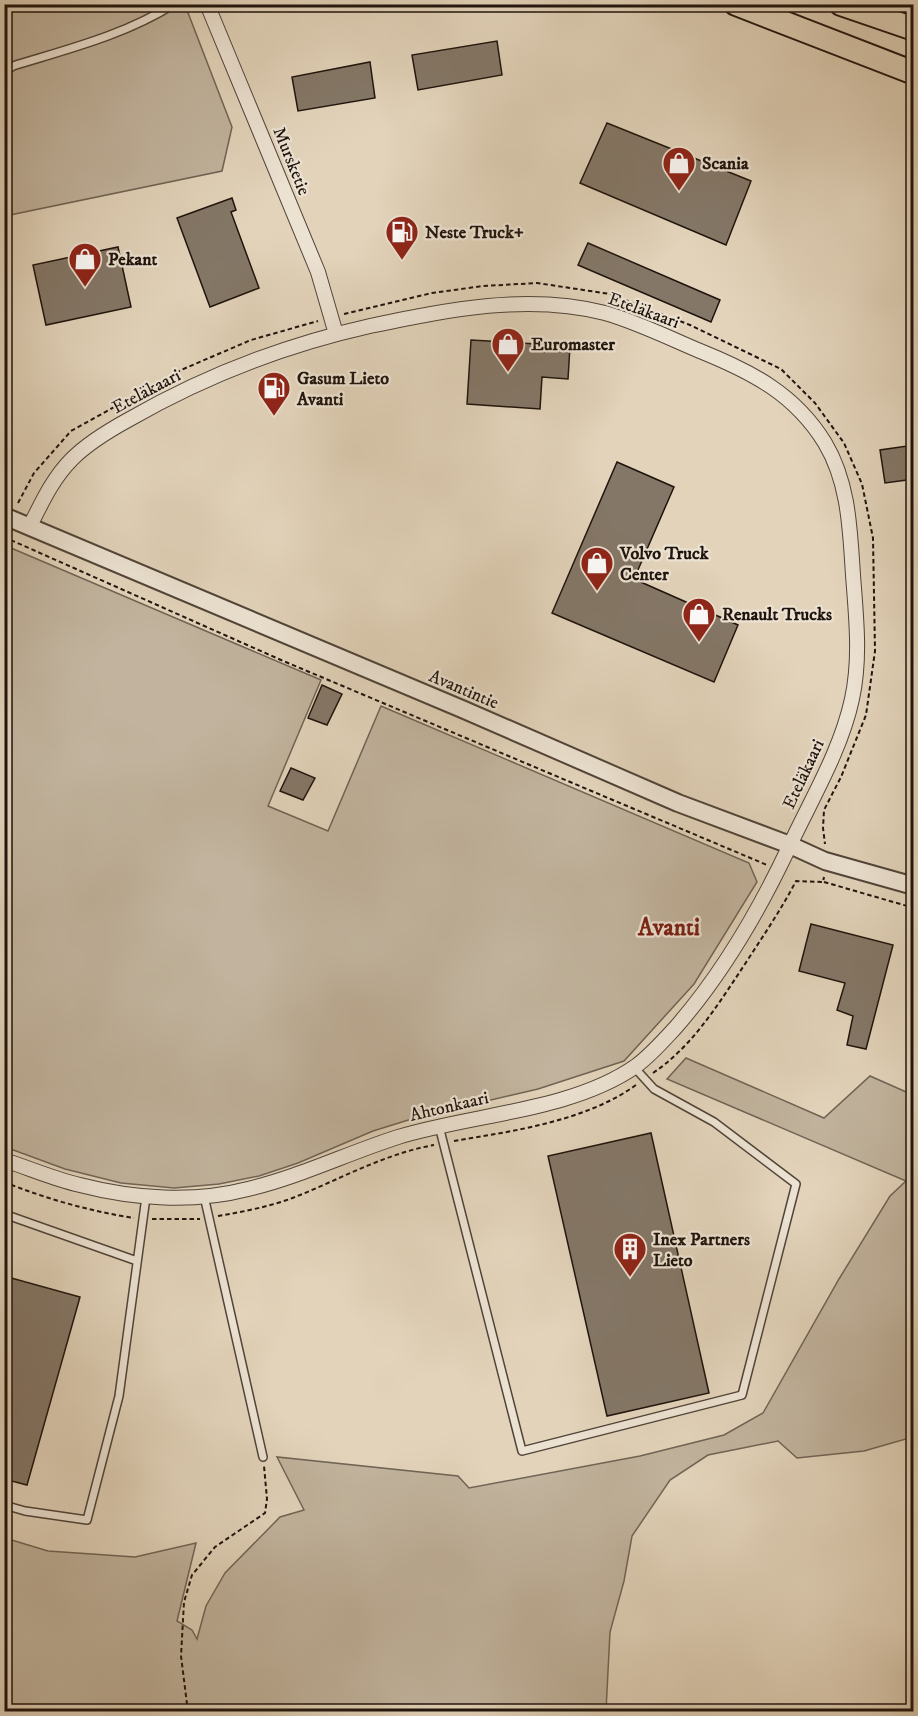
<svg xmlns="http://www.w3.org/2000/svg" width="918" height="1716" font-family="'IM FELL DW Pica',serif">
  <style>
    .green { fill: #c1b39d; stroke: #706455; stroke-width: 1.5 }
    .building { fill: #847767; stroke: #1f140d; stroke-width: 1.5 }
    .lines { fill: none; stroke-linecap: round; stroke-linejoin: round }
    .service-casing { stroke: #504438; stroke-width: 10 }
    .minor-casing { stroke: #504438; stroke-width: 16 }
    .tertiary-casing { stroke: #504438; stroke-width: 20 }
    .trunk-casing { stroke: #1f140d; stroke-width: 26 }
    .path { stroke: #1f140d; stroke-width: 2; stroke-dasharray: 4.5 3; stroke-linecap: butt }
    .service { stroke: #ece2d2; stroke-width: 7 }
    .minor { stroke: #ece2d2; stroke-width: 14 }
    .tertiary { stroke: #ece2d2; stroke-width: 16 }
    .trunk { stroke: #e2d3ba; stroke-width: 22 }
    .labels { text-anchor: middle; stroke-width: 4.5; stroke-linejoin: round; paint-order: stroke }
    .street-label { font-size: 18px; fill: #1f140d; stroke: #ece2d2 }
    .poi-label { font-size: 18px; font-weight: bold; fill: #1f140d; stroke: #ece2d2; text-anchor: start }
    .district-label { font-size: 24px; font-weight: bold; fill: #7a1f14; stroke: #ece2d2 }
  </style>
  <rect width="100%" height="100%" fill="#e2d3ba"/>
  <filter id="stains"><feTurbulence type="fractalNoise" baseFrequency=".00333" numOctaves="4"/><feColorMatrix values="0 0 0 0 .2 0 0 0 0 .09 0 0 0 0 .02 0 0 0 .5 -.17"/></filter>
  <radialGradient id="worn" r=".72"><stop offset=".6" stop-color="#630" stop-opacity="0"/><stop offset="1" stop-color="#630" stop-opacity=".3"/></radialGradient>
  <path class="green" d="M15,4L185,5L232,127L222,171L5,216V5Z
    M4,545L321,680L268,806L328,831L381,706L749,863L757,882L694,984L624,1061L538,1089L418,1117L373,1131L298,1163L259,1176L219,1184L174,1188L121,1183L65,1169L5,1147Z
    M686,1058L824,1118L870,1076L913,1095V1437L864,1451L797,1458L778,1441L708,1455L670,1480L632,1536L624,1581L610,1632L606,1711H5V1538L48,1551L135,1557L196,1543L177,1621L192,1630L197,1639L206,1606L225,1573L280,1517L304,1510L277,1457L458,1476L469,1488L640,1456L724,1435L763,1413L839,1279L890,1196L906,1181L667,1079Z"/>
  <path class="building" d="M497,41L502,75L418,90L412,55Z
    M370,62L375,98L298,111L292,77Z
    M607,123L751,181L726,245L580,183Z
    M232,198L236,210L231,212L259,288L210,307L177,218Z
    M588,243L720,300L711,322L578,265Z
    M118,247L131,307L46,325L33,265Z
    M471,340L570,346L568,379L542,377L540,409L467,404Z
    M914,445V479L885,483L880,450Z
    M617,462L674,487L634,579L738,625L714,682L552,613Z
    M322,685L342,694L327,725L308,718Z
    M291,768L315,778L303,800L280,791Z
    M811,924L893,945L866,1049L847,1045L853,1016L837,1010L845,983L799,971Z
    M651,1133L709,1393L607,1416L548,1156Z
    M4,1276L80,1297L27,1485L4,1479Z"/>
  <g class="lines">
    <g class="service-casing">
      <path id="service" d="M4,72L13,66C68,49 125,35 174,4
        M439,1126L522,1451L742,1395L796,1184L714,1122L654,1089L634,1067
        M204,1196L263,1457
        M4,1214L137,1261
        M4,1505L25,1511L87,1520L119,1396L146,1197"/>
    </g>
    <g class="minor-casing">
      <path id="minor" d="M207,4L318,272L336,334
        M4,1160C29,1168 54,1179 80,1185C134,1199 194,1203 248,1189C299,1177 348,1153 398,1137C473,1114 572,1111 636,1066C651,1055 663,1041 676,1027C723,973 760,909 790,845C812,798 841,750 852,699C861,658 856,616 853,575C850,530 849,483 825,443C795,394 752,372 700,351C669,338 637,322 605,313C527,293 447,310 370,326C285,345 203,377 128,420C108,431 88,443 72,459C53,478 42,502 30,526"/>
    </g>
    <g class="tertiary-casing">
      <path id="tertiary" d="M4,516L462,709L678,803L790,845L825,861L914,886"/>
    </g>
    <g class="trunk-casing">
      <path id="trunk" d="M736,4L914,73
        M841,4L914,29"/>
    </g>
    <path class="path" d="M344,314L432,293L483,286L537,283L610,294L690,325L781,369L815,403L844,443L862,484L873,538L875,651L866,715L841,777L824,810L823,828L825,844
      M18,503L34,473L71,431L181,370L251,340L318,321
      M4,537L281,660L767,865
      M824,882L914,908
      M653,1073C693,1046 719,1003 745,964C763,936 781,910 796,881L823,882L824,877
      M454,1141C514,1131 586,1121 636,1085
      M4,1182C47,1199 89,1211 134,1218
      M218,1216C242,1212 267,1207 290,1199C337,1181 383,1154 434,1145
      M152,1219H200
      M188,1712L181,1656L184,1602L192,1575L215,1547L265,1513L267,1499L264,1466"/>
    <use href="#service" class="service"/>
    <use href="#minor" class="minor"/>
    <use href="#tertiary" class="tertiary"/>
    <use href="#trunk" class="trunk"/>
  </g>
  <defs>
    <g id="shop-pin" transform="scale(1.725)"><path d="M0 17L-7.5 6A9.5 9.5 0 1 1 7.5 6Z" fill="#8f2418" stroke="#ece2d2"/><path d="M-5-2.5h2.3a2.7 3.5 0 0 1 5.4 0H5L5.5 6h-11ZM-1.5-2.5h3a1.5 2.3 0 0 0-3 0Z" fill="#fff"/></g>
    <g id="fuel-pin" transform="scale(1.725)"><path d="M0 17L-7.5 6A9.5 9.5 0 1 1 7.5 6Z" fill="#8f2418" stroke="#ece2d2"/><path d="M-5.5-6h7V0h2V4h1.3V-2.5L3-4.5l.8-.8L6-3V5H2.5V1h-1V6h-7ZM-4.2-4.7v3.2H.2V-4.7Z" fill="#fff"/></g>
    <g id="building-pin" transform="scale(1.725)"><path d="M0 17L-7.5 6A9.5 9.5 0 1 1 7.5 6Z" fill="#8f2418" stroke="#ece2d2"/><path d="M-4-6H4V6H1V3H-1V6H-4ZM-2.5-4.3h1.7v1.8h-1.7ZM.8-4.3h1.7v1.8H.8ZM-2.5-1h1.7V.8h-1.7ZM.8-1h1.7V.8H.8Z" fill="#fff"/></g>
  </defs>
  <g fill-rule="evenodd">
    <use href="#shop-pin" x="679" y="163"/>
    <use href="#fuel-pin" x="402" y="232"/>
    <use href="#shop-pin" x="85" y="259"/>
    <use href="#shop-pin" x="508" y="344"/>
    <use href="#fuel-pin" x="274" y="388"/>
    <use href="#shop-pin" x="597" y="563"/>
    <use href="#shop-pin" x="699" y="614"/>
    <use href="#building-pin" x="630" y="1249"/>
  </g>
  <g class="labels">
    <g class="street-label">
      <text transform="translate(292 161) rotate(68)" y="6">Mursketie</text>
      <text transform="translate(644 310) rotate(20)" y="6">Eteläkaari</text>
      <text transform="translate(146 391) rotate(-28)" y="6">Eteläkaari</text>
      <text transform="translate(464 689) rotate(23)" y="6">Avantintie</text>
      <text transform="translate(803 774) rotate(-65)" y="6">Eteläkaari</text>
      <text transform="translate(449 1106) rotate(-13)" y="6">Ahtonkaari</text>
    </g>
    <g class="poi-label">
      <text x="702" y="169">Scania</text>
      <text x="425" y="238">Neste Truck+</text>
      <text x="108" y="265">Pekant</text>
      <text x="531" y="350">Euromaster</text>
      <text x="297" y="384">Gasum Lieto<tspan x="297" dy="21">Avanti</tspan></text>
      <text x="620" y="559">Volvo Truck<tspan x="620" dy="21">Center</tspan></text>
      <text x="722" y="620">Renault Trucks</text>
      <text x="653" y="1245">Inex Partners<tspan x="653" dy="21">Lieto</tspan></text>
    </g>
    <g class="district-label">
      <text x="669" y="935">Avanti</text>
    </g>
  </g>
  <rect width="918" height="1716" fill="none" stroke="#e2d3ba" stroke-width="24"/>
  <rect x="6" y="6" width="906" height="1704" fill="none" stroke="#1f140d" stroke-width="3"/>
  <rect x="12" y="12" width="894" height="1692" fill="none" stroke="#1f140d" stroke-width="1.5"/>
  <rect width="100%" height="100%" filter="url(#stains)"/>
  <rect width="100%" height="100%" fill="url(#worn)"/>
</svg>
